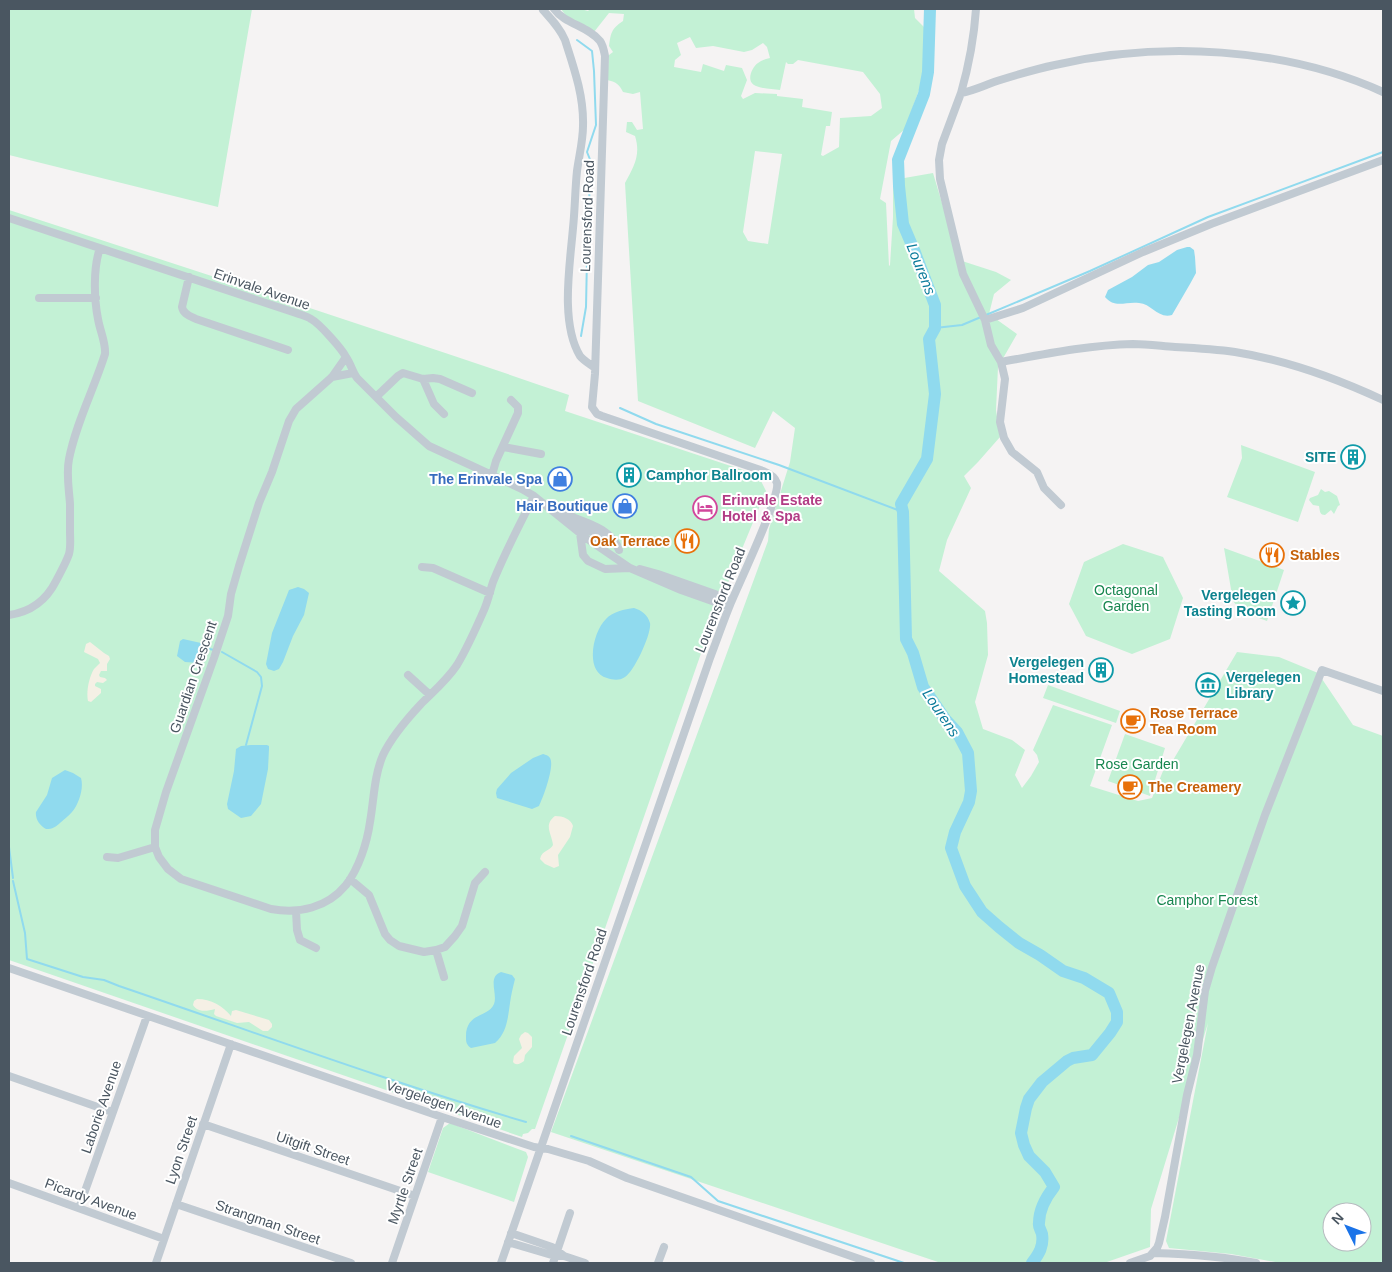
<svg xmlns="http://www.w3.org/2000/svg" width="1392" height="1272" font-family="Helvetica,sans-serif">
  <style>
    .green { fill: #c3f1d5; fill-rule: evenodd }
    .sand { fill: #f5f0e5 }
    .water { fill: #90daee }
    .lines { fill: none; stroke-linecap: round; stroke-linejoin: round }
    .stream { stroke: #90daee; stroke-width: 2 }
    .river { stroke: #90daee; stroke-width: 12 }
    .minor { stroke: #c1cad2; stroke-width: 8 }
    .labels { text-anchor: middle; stroke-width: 4; stroke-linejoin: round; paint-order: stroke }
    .street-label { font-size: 14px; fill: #4a5661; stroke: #fff }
    .culture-label { font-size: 14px; font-weight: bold; fill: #0d838f; stroke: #fff; text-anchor: end }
    .shop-label { font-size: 14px; font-weight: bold; fill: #366cbe; stroke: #fff; text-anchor: end }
    .hotel-label { font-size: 14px; font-weight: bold; fill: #b23c85; stroke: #fff; text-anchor: start }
    .food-label { font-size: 14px; font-weight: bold; fill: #c56008; stroke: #fff; text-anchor: start }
    .park-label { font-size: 14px; fill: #17864f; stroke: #fff }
    .water-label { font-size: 15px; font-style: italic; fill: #0c7c9b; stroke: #fff }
  </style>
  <rect width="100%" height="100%" fill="#f5f3f3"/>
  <path class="green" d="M9,9H252L218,207L9,155Z
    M561,9H581L588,11L590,9H914L915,18L925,28L924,61L920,87L905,129L891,141L880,199L886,203L889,266L890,265L893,217V180L933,173L959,260L996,272L1011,280L994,294L989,314L1017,334L998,367L996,410L1000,437L978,462L964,476L971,488L947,540L939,571L985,611L987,623L988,655L975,702L983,729L1012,740L1025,750L1015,775L1022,788L1031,776L1039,762L1037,755L1033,750L1053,705L1112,725L1090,786L1138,801L1152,798L1163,771L1169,767L1237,652L1279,657L1318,673L1353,725L1383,736V1263H1281L1231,1254L1169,1248L1166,1241L1208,1023L1151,1209L1150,1247L1104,1263H941L551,1132L768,541L769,529L790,462L795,428L773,411L755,448L638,401L625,183C634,166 641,155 635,136L626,132L627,122H632L637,130L643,129L640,92L633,94L623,92C619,84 616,82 607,80L609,55L613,52L609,46C611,33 611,29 623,21L624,14L609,13L594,32L567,17ZM690,37L696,48L713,46L744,52L752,50L763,43L767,47L770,58C766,59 762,60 758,63C752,67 745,82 756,86C763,89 773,89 780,90L786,62L788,64H793L798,60L863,72L880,94L882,108L871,116L840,118L839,147L823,156L821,155L826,126H830L832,112L802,107L803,99L777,96V94L755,93L743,99L741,96L747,80L742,68L726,65L724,71L703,64L701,72L674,67L675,60L681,55L677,43ZM755,151L782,154L768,244L748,241L743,232ZM1332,1212H1362V1242H1332Z
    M9,210C196,271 383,331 569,395L565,411L758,475L766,491L713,619L535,1129H532L528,1133L523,1134L522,1137L9,960Z
    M1241,445L1315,472L1298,522L1227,497L1242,458Z
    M1321,489L1325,492L1329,491L1337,496L1340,505L1338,506L1334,514L1331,510L1325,515C1319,515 1320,510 1319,506L1313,505L1309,500L1310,498L1318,495Z
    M1123,544L1163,557L1183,598L1170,639L1132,654L1086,636L1069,604L1084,562Z
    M1224,548L1284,570L1267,621L1242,612L1233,601Z
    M1048,685L1120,711L1116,723L1043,698Z
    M1125,734L1165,748L1150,796L1108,781Z
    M450,1123L526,1152L528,1157L514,1202L428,1172L443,1128Z"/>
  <path class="sand" d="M90,642L104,653L109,656L110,659L107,664V671H101L99,675L100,677L105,678L107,680L103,683L97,682L95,684V686L101,689V693L91,702L88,701C86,692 89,677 94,669C96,667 98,665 100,663L98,659L84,652L86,644Z
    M555,816C563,816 571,819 573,826L570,837L558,855L559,866L554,868L545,864L540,859C542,850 550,851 553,845C552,834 543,825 555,816Z
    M197,999C211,999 223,1006 231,1016L232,1011L236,1010L269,1020L272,1024V1027L268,1031H263L249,1022L237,1023L216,1016L214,1014L215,1009C207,1011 198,1013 193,1005L194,1001Z
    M525,1032L528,1033L532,1037V1047L525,1055L524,1061C520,1064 516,1066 513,1062L514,1056L522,1048L519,1039L521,1035Z"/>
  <path class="water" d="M1187,247H1190L1194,250L1195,257L1196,273L1190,284L1172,315C1158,319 1152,304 1139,303C1126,301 1115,309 1105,297L1108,290L1132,277L1148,265L1159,262L1177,250Z
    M298,587L304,589L309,593L304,615L293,636L283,662L279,669L274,671L268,669L266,664L272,633L289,590Z
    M634,608C641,610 648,615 650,623C652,633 634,672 625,677C619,681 613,680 607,678C584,672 593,631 606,619C612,612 625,609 634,608Z
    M183,639L201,643L205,648L203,657L199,663L185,662L177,656L180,641Z
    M251,745H267L269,746V749L268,769L261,804L251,816L241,818L228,809L227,804L234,771L236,749L241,746Z
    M543,754C546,755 548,755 550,758C555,766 543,798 539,806L532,809L497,798L496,793L497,789L511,773L533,758Z
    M65,770L73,773L81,778C84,788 79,804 72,812C69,816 64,819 60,823C55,827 53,829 46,829C40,826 35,819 36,812L47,795L52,778Z
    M501,972L512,975L515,979C513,987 511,995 510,1003C508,1017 507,1033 495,1043L471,1048C467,1045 466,1043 466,1038C465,1012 488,1018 494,1004C498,994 487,977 501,972Z"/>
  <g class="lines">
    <path class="stream" d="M577,40L592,51L594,71L596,125L587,152L593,167L589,181L590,223L587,258L586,307L581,336
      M986,315L1090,271L1208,217L1383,152
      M935,328L962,325L981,317
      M620,408L656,424L779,465L903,512
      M205,648L214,650
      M222,652L257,672L261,677L262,686L246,745
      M9,847L13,878
      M13,881L25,933L27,959L83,977L104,980L119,986C254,1032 389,1082 526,1122
      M571,1136L691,1177L718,1201L904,1263"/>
    <path class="river" d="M930,9L928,72L924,94L898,160L899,186L903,224L914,250L935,305V328L929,339L935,394L927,459L901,504L903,512L906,639L913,653L923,687L945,719L957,732L968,753L971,791L969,802L955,832L951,848L965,886L982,912L999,927L1019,943L1040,955L1063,971L1084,978L1109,993L1117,1012V1022L1110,1033L1092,1055L1073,1058L1067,1061L1042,1082L1029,1099L1026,1108L1021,1133L1024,1145L1029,1156L1045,1172L1054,1187C1046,1197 1039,1210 1039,1223C1038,1227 1041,1230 1042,1234C1044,1246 1039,1254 1032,1263"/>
    <path class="minor" d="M976,9C974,38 969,65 961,93C973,91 985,85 997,81C1016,75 1036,69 1055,65C1161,41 1284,47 1383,92
      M543,10C552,20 560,28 565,40C574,68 584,96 583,126C583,141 579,156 577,171C575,190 575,209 573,228C570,264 560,323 580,356C584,361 590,364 595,368
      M961,93L942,144L939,160L940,179L963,274L985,320L991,345L1001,362L1005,379L1000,422L1004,438L1012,452L1037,472L1044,488L1061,505
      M9,218L296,313C301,315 307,316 311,319C319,323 342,349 346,357C351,364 352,371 357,378L396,417L429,446L522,489L534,496L586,538L630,568L681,590L729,607
      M189,277L182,307C183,314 190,316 196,319L288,350
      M39,298H96
      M985,320L1023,308L1143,252L1211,224L1383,160
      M346,357L332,377L296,409L289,421L272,472L259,503L239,566L231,594L228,616L214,658L166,792L155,830V847L159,857L168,869L181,879L271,909C299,914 327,908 346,885C359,868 367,843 370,822C374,799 374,776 383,755C392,736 407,719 421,704C434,691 447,680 457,665C466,650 477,626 484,610C488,601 490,591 493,582C505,552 520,524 534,496
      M1001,362C1045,354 1089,345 1133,344C1147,344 1161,346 1175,347C1195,348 1215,349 1235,352C1285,360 1338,379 1383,400
      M332,377L353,373
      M423,379L434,404L444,414
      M376,397L398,376L403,373L423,379L433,378L440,379L472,393
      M503,447L541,454
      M492,475L496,461L518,413V407L511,400
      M556,510C562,512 568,515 575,518C591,524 613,531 619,550
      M571,523L602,536L610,542
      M580,533L583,555L588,561L605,569L630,568
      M422,567L433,568L490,593
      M640,569L658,574L732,600
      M9,615C30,612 46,601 56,581C60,573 66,563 69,554C71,547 70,539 70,531C70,522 70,513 70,504C69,489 66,474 69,459C76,423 94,389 105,354C106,343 100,331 98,319C94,299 93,268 100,248
      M408,675L430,695
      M107,857L118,858L155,847
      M350,879L369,895L385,934L390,940L399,946L424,952L436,950L445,947L455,936L462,926L475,883L485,872
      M296,911L297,930L300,940L316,948
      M436,950L444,977
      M9,968L442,1117L534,1147L548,1149L589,1161L627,1178L871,1263
      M9,1076L112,1112
      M203,1124L415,1196
      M9,1183L164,1239
      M176,1204L351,1263
      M79,1208L147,1016
      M511,1233L552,1247L564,1256
      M508,1242L555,1256H564L585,1263
      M1153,1253C1187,1254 1222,1256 1256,1263
      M156,1263L231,1044
      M392,1263L442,1117
      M501,1263L710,658C717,640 723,622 730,605C738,585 780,498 777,483C775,477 768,473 763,471L602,416L597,414L592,407L595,374L605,56C604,51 603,45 600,41C588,26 565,24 554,9
      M553,1263L570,1213
      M658,1263L664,1247
      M1130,1263L1150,1256L1157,1248L1159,1243L1165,1217L1187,1095L1197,1055L1205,991L1212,967L1265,815L1322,670L1383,691"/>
  </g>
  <defs>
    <g id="building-ring" transform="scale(1.25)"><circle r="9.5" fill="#fff" stroke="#0f9aa8" stroke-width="1.5"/><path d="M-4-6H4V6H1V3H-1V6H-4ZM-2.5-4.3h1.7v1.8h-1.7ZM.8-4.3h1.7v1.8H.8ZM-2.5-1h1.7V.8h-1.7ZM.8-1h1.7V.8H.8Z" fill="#0f9aa8"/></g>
    <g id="shop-ring" transform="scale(1.25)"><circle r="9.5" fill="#fff" stroke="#3f7fe0" stroke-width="1.5"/><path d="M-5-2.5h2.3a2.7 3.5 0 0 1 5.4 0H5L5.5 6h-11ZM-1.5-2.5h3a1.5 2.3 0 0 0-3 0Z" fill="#3f7fe0"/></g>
    <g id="hotel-ring" transform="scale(1.25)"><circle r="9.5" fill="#fff" stroke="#d1479c" stroke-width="1.5"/><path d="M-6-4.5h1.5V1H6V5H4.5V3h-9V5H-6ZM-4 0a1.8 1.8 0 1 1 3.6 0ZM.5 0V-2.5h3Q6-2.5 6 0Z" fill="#d1479c"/></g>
    <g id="restaurant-ring" transform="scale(1.25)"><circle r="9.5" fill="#fff" stroke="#e8710a" stroke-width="1.5"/><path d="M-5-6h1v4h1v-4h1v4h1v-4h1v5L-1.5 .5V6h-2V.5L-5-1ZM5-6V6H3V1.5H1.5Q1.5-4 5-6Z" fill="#e8710a"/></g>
    <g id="sight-ring" transform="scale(1.25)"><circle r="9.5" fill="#fff" stroke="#0f9aa8" stroke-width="1.5"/><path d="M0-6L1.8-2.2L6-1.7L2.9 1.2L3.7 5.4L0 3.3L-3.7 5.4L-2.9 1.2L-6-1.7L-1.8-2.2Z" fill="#0f9aa8"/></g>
    <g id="museum-ring" transform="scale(1.25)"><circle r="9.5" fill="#fff" stroke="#0f9aa8" stroke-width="1.5"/><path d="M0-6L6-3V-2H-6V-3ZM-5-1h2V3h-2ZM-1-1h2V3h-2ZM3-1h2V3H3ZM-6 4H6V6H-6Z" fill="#0f9aa8"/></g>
    <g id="cafe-ring" transform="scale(1.25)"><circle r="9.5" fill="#fff" stroke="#e8710a" stroke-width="1.5"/><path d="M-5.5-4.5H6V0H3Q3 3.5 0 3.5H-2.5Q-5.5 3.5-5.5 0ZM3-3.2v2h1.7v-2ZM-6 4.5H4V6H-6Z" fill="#e8710a"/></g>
  </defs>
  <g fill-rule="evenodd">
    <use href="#building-ring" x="1353" y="457"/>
    <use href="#building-ring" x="629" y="475"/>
    <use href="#shop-ring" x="560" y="479"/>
    <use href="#shop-ring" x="625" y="506"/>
    <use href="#hotel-ring" x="705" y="508"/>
    <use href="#restaurant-ring" x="687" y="541"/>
    <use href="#restaurant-ring" x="1272" y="555"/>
    <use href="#sight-ring" x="1293" y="603"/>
    <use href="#building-ring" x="1101" y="670"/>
    <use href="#museum-ring" x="1208" y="685"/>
    <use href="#cafe-ring" x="1133" y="721"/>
    <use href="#cafe-ring" x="1130" y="787"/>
  </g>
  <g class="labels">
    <g class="street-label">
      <text transform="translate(587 216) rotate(-88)" y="5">Lourensford Road</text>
      <text transform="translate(262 289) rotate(19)" y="5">Erinvale Avenue</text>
      <text transform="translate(720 600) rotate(-68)" y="5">Lourensford Road</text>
      <text transform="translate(193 677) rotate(-71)" y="5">Guardian Crescent</text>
      <text transform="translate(584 982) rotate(-71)" y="5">Lourensford Road</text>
      <text transform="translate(1188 1024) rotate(-79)" y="5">Vergelegen Avenue</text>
      <text transform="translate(444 1104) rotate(19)" y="5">Vergelegen Avenue</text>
      <text transform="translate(101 1107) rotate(-71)" y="5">Laborie Avenue</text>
      <text transform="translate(313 1148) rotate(19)" y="5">Uitgift Street</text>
      <text transform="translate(181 1150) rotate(-71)" y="5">Lyon Street</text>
      <text transform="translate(405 1186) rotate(-71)" y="5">Myrtle Street</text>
      <text transform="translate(91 1199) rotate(20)" y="5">Picardy Avenue</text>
      <text transform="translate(268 1222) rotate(19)" y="5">Strangman Street</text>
    </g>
    <g class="culture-label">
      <text x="1336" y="462">SITE</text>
      <text x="646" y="480" text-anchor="start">Camphor Ballroom</text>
      <text x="1276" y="600">Vergelegen<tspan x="1276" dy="16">Tasting Room</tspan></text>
      <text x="1084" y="667">Vergelegen<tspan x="1084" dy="16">Homestead</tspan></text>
      <text x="1226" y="682" text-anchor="start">Vergelegen<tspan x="1226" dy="16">Library</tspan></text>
    </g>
    <g class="shop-label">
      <text x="542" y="484">The Erinvale Spa</text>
      <text x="608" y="511">Hair Boutique</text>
    </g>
    <g class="hotel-label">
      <text x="722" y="505">Erinvale Estate<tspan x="722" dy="16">Hotel &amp; Spa</tspan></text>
    </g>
    <g class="food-label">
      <text x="670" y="546" text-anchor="end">Oak Terrace</text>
      <text x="1290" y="560">Stables</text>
      <text x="1150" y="718">Rose Terrace<tspan x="1150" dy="16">Tea Room</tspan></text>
      <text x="1148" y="792">The Creamery</text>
    </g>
    <g class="park-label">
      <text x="1126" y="595">Octagonal<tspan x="1126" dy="16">Garden</tspan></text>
      <text x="1137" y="769">Rose Garden</text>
      <text x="1207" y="905">Camphor Forest</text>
    </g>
    <g class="water-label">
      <text transform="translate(921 269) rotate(68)" y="5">Lourens</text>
      <text transform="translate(941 713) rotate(56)" y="5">Lourens</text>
    </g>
  </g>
  <rect width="1392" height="1272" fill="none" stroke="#4a5661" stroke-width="20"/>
  <g transform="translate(1347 1227) rotate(312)"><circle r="24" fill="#ffffff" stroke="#b7bbc0"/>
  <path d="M0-4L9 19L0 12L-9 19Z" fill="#1a73e8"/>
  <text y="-8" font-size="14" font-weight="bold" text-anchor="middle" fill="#4a5661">N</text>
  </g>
</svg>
